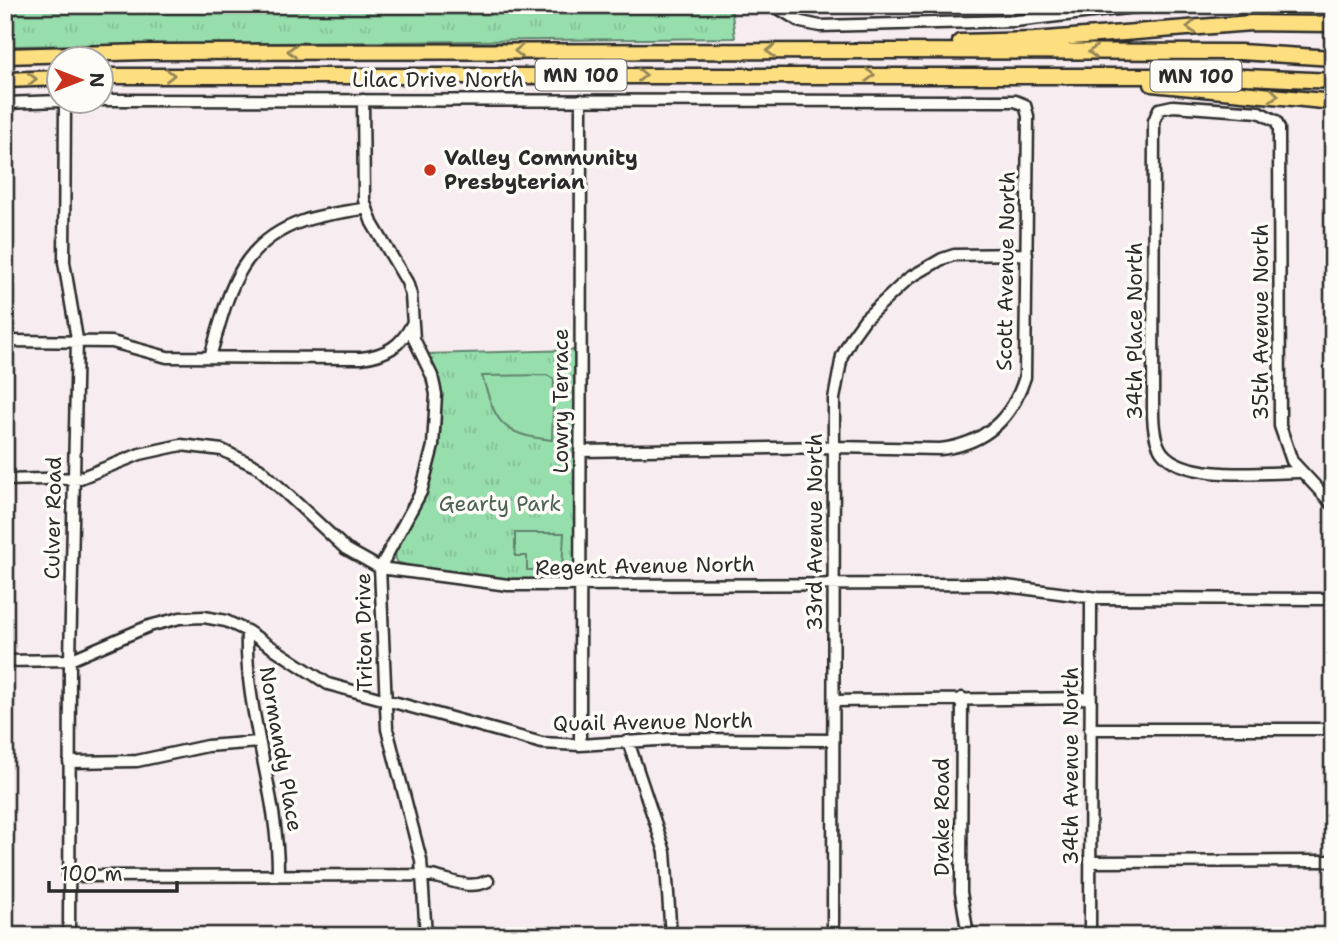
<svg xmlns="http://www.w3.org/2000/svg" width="1338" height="941" font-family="'Shantell Sans',sans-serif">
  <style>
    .park { fill: url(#park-tufts); stroke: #61846c; stroke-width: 2 }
    .pitch { fill: #97dead; stroke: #61846c; stroke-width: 2 }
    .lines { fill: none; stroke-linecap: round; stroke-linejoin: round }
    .minor-casing { stroke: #2b2b2b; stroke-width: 15 }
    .highway-casing { stroke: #2b2b2b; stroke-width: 19 }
    .minor { stroke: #fdfcf7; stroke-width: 10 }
    .highway { stroke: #fedf80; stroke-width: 14 }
    .oneway { stroke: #948556 }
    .poi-dot { fill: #c8321e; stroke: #fdfcf7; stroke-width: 2.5 }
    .labels { text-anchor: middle; stroke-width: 7; stroke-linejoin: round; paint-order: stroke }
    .shield { fill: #fdfcf7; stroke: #6a6a68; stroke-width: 2 }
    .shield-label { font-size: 19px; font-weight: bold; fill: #2b2b2b }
    .street-label { font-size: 21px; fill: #2b2b2b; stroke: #fdfcf7 }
    .poi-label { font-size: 21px; font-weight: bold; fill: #2b2b2b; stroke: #fdfcf7; text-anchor: start }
    .park-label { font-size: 21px; fill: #4b6152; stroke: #fdfcf7 }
  </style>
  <defs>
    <pattern id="park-tufts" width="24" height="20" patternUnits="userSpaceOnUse" patternTransform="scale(1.75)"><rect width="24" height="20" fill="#97dead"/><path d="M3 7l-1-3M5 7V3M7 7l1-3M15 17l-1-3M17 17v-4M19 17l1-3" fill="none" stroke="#82bf95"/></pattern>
  </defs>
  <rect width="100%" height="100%" fill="#f7ecef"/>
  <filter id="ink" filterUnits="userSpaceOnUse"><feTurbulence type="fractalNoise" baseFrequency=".0143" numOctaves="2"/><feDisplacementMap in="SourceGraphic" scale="14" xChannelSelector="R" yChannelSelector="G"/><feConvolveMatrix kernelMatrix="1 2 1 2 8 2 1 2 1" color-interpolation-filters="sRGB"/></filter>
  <g filter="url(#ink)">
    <path class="park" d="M5,5H724L731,6L735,38L5,46Z
      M576,350L575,575L573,579C553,588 417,572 397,562C388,546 415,521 421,505C440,458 452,401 427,354Z"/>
    <path class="pitch" d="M547,375L554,379L552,440C500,434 497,424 482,376Z
      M515,533H564L562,570H527V556H515Z"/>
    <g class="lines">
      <g class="minor-casing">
        <path id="minor" d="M773,5L801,22L820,26L1015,21L1152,5
          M102,100L1015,101L1025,105L1028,116L1025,377C1012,419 984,444 940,449L835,447L580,451
          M363,100L364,200L372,223L407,282L411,295L414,339L432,376L436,394L433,446L421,492L380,568L387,729L421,860L426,936
          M65,102L64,262L77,339L70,660L69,936
          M5,103L60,101
          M5,341L112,342L167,357L361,358C386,355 401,346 412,324
          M210,357C228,297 236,244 303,221C323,214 346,212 367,208
          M1299,472C1265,472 1185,482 1162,452C1154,441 1153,424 1153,410L1154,121L1159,109L1173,106L1259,112L1276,121L1279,128L1280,426L1292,461L1333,505
          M5,480L80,478L140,454L181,445L222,450L259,468L346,549L380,568L508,585L991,584L1097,598L1333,599
          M247,631C244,714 279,792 278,875
          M5,661L70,660L149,626L180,618L204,617L226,621L247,631L328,684L542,743L580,745L672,739L833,740
          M962,698L961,892L968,936
          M834,701L1090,698
          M1090,729H1333
          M628,741L665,852L671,936
          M580,745L581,100
          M69,762L137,761L207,746L259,742
          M1090,862L1333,861
          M68,876L423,875C447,876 465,892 488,881
          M833,936L834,399L842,356L852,337L865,319L909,278L942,259L954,255L1027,254
          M1090,936L1091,597"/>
      </g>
      <g class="highway-casing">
        <path id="highway" d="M960,42L1034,40L1251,23L1333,24
          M5,56L147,52L888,51L1240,52L1333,58
          M102,76H1223L1333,81
          M5,80L60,78
          M1152,84L1333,102"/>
      </g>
      <use href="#minor" class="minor"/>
      <use href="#highway" class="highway"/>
    </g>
    <defs><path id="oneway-chevron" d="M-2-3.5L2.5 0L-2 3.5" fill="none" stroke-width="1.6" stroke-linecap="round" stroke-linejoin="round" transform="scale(1.75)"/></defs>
    <g class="oneway">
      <use href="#oneway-chevron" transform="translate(1191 27) rotate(177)"/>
      <use href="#oneway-chevron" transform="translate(292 51) rotate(180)"/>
      <use href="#oneway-chevron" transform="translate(519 51) rotate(180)"/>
      <use href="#oneway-chevron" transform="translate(771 51) rotate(180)"/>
      <use href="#oneway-chevron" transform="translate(1093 52) rotate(-180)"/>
      <use href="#oneway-chevron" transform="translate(170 75)"/>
      <use href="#oneway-chevron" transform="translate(642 75)"/>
      <use href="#oneway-chevron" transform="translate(870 75)"/>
      <use href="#oneway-chevron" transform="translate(32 79) rotate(-2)"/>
      <use href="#oneway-chevron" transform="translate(1274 95) rotate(5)"/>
    </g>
  </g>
  <circle class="poi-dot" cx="430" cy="170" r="7"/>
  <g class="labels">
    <g class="shield">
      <rect x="535.5" y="59.5" width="91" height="31" rx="5"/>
      <rect x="1150.5" y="60.5" width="91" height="31" rx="5"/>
    </g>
    <g class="shield-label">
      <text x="581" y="82">MN 100</text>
      <text x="1196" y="83">MN 100</text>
    </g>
    <g class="street-label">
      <text x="438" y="87">Lilac Drive North</text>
      <text transform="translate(1006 271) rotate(-89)" y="7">Scott Avenue North</text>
      <text transform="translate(1261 322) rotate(-90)" y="7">35th Avenue North</text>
      <text transform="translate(1135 331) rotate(-90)" y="7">34th Place North</text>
      <text transform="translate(561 401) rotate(-90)" y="7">Lowry Terrace</text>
      <text transform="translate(53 518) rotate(-89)" y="7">Culver Road</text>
      <text transform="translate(815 532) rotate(-90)" y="7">33rd Avenue North</text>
      <text transform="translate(645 566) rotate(-1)" y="7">Regent Avenue North</text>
      <text transform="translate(364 632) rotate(-91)" y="7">Triton Drive</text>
      <text transform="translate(653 722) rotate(-1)" y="7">Quail Avenue North</text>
      <text transform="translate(281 749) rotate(80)" y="7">Normandy Place</text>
      <text transform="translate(1071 766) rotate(-90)" y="7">34th Avenue North</text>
      <text transform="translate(942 817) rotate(-90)" y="7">Drake Road</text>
    </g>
    <g class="poi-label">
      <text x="444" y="165">Valley Community<tspan x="444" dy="24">Presbyterian</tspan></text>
    </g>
    <g class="park-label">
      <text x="500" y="511">Gearty Park</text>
    </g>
  </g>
  <rect width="1338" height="941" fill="none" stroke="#fdfcf7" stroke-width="28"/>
  <rect x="14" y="14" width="1310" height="913" fill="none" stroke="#2b2b2b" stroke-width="2.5" filter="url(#ink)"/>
  <g transform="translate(80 80) rotate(90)"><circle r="33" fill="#fdfcf7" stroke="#a9a8a5" stroke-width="2"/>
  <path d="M0-5L12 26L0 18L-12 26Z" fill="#c8321e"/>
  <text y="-10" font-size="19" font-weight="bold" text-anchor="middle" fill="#2b2b2b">N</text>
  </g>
  <path d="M49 881v10h128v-10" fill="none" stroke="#2b2b2b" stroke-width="3.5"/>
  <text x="60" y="881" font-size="21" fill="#2b2b2b" stroke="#fdfcf7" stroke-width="5" paint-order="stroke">100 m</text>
</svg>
